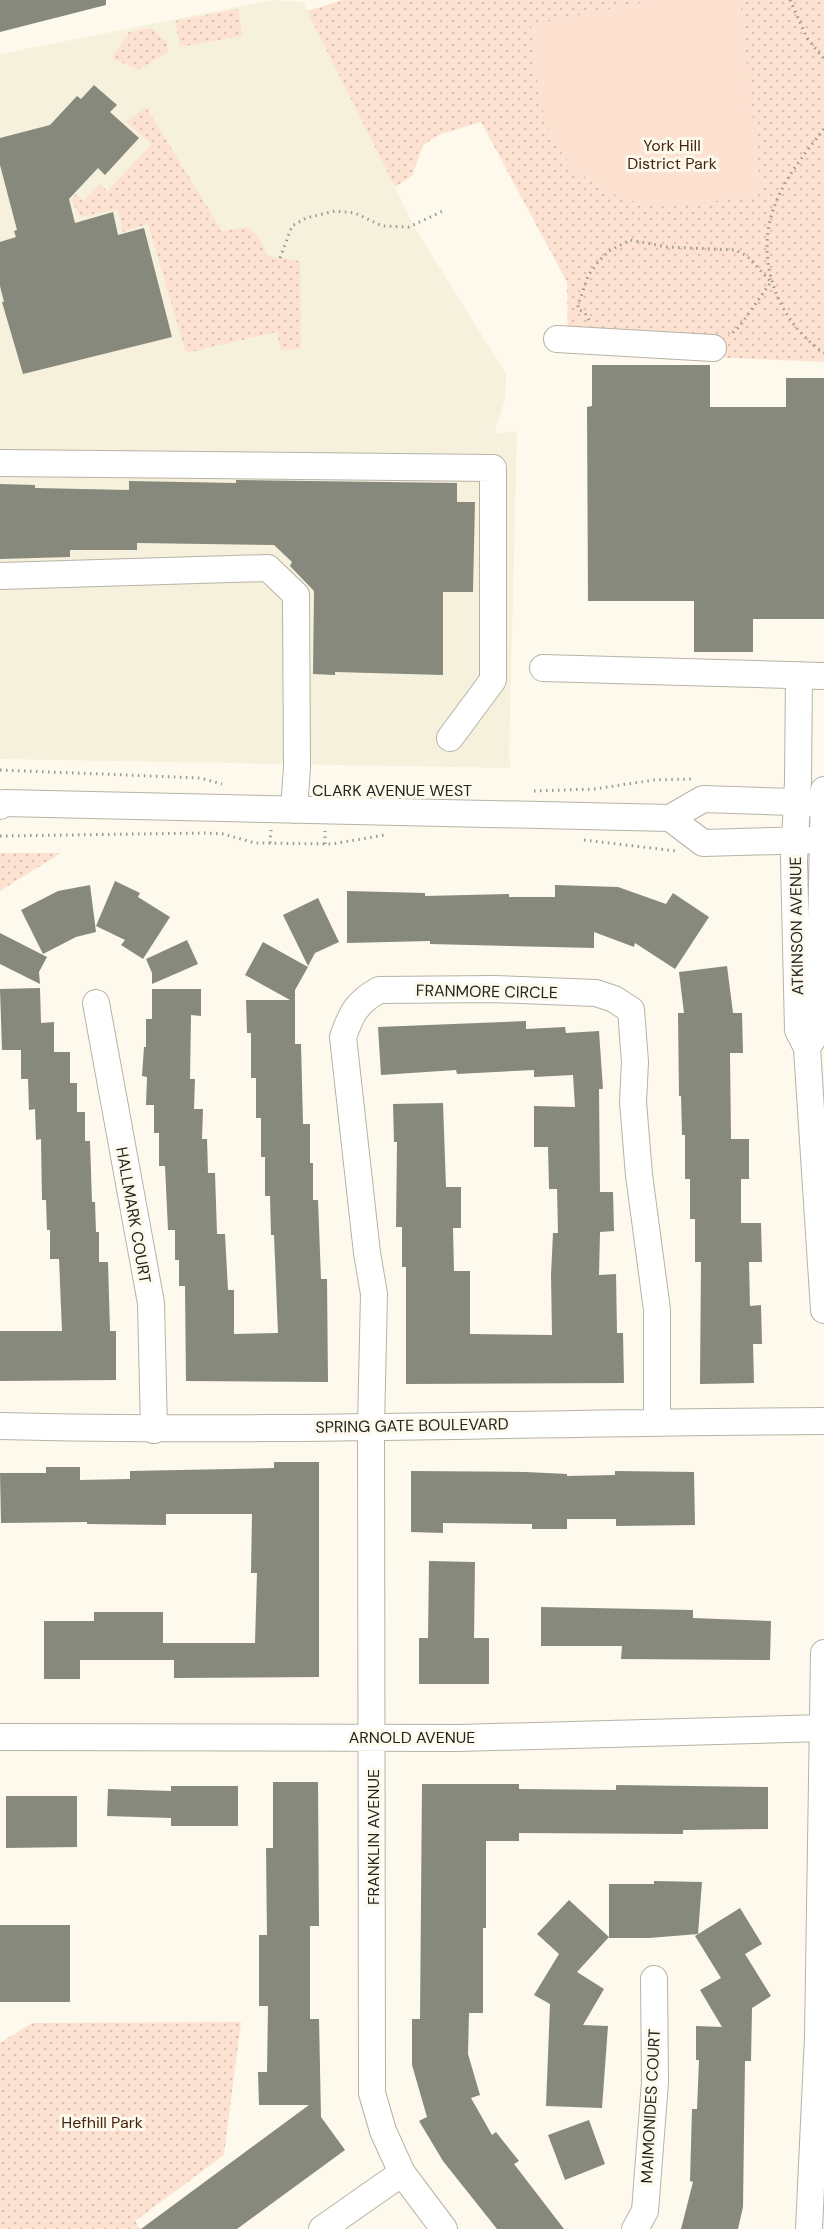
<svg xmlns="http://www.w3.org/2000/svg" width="824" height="2229" font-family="'DM Sans',sans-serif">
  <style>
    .built { fill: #f6f1dc }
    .grass { fill: url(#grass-dots) }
    .garden { fill: #fde2d2 }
    .building { fill: #86897c }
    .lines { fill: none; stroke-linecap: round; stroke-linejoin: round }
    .minor-casing { stroke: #b6b3a6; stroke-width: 28 }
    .path { stroke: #9b988f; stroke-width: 3; stroke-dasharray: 1.5 4.5; stroke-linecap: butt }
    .minor { stroke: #fff; stroke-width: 26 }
    .labels { text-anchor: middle; stroke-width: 6; stroke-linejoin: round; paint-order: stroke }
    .park-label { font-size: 16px; fill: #45240d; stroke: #fdf9ec }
    .street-label { font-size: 16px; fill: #26241f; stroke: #fdf9ec }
  </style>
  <defs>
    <pattern id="grass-dots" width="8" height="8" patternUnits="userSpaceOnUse" patternTransform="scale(1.5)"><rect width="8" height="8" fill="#fde2d2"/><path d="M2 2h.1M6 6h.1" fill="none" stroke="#d9c2b4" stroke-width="1.8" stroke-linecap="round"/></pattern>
  </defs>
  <rect width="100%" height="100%" fill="#fdf9ec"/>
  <path class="built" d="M273,0L303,2L415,228L506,374L505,400L494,434L517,431L509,756L511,768L0,759V54Z"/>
  <path class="grass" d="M343,0H824V362L568,351L567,282L481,122L441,134L423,145L412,176L395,187L307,11Z
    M238,9L243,36L180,47L175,21Z
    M152,28L167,42L168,52L138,70L112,58L129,32Z
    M146,107L222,231L249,227L259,238L267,256L300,261L301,349L281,350L277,332L186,353L148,224L123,232L118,209L81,217L71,200L76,194L83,201L99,184L107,191L152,144L126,122Z
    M0,853H61L0,891Z
    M241,2022L224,2155L135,2221L140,2229H0V2043L32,2023Z"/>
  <path class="garden" d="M655,0H740L761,194C730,198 696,206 665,206C616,205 563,173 547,125C537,93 535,58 531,25Z"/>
  <path class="building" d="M0,0H106V5L0,32Z
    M94,85L117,105L110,112L139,138L105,175L98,168L69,199L75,223L113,212L118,235L144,228L172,337L23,374L2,302H4L0,286V242L16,237L14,231L17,230L0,165V138L50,125L77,96L81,99Z
    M592,365H710V407H786V378H824V619H753V652H694V601H588L587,407L592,406Z
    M236,480L457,483V502H475L473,592H443V675L335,672V675L313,674L314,591L290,566L292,562L274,545L137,543V550H70V557L0,559V484L35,485V488L129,490V481L236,483Z
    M115,881L140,893L138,897L170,917L143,959L121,945L125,940L96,926Z
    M90,885L96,932L76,937L43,954L21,910L58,891Z
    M555,885L618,887L666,904L673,893L709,917L675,969L635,943L634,947L594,932V948L430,944V941L347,943V891L425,893V896L509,894V897H555Z
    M318,898L339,942L315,953L308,966L283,915Z
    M0,933L47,957L39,972L40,984L0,964Z
    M187,940L198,964L152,984V973L146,959Z
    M263,942L308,967L295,990V1044H301L303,1124H310V1163H313V1200H318L321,1279H327L328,1382L186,1381L185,1286H179V1260H175V1230H168L165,1166H159V1133H154V1105H146L147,1077L142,1076L144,1047H146V1019H152V989H201V1016L191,1015L190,1079H195L194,1109H203L202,1139H207L208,1173H215L217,1234H225L228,1290H234V1334L278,1333L274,1235H271L270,1196H265V1157H261V1118H256V1078H251V1033H247L246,1000H290L245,975Z
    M727,966L733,1013H742L743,1053H730L731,1139H749V1179H741V1223H761L762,1262H749L750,1306L761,1305L762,1344H753L754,1383L700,1384L701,1262H695V1219H690V1179H685V1135H682L681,1096H679L678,1013H684L679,972Z
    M40,988L41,1023L54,1022V1052H70V1083H77V1112H85V1141H90L92,1202H95L96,1232H99V1262H108L110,1331H116V1380L0,1381V1331H62L59,1259H50V1230H47L46,1200H42L41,1139L36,1140L35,1109L29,1110L28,1079H21V1050H2L0,989Z
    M526,1021V1029L565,1027L566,1033L599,1031L603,1089H599L600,1192H613L614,1231L600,1232L599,1275L616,1274L617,1333H623L624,1383L406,1384V1267H402V1227H396L397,1142H394L393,1104L443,1103L446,1187H461V1228H453L454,1271H470V1334L552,1335L551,1275L553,1233H558L557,1189H549L548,1147H534V1106L575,1107L573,1075L534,1077V1070L457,1074L456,1070L381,1075L378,1027Z
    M274,1462H319V1677L174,1678V1660H80V1679H44V1621H94V1612H163V1643H255L257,1573H251L252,1514H166V1525L87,1524V1522L1,1523L0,1473H46V1467H80V1480L130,1479V1471L274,1468Z
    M411,1471L525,1472L567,1474V1476L615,1475V1471L694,1472L695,1525L616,1526V1519H567V1529H532V1524L443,1523V1533L411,1532Z
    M429,1561L475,1562L474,1638H489V1684H419V1638H428Z
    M541,1607L693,1610V1618L771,1621L770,1660L621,1659L622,1646H541Z
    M273,1782H318L319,1926H310V2019H319L321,2117L345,2150L237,2229H141L309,2105H259L258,2072H267L268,2006H259V1935H267L266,1848H273Z
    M422,1784H519V1789L616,1790V1785L768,1787V1829L683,1830V1834L519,1833V1841H486V1928H483V2013H469L468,2054L480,2095L471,2098L492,2135L496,2132L519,2161L514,2164L564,2229H497L443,2161L419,2121L427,2117L412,2065V2019H420Z
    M171,1786H238V1826H171V1818L107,1816L108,1789L171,1791Z
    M6,1796H77V1847L6,1848Z
    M654,1881L702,1882L698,1934L649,1938H609V1884H654Z
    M569,1900L609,1937L577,1972L604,1989L583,2025L608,2026L602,2108L546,2106L550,2004L534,1995L559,1954L537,1934Z
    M740,1908L762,1944L745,1954L771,1996L752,2008L751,2061H745L743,2207L738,2229H681L693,2182L690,2181L692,2109H697L699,2060H696V2026L722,2027L700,1990L721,1978L695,1936Z
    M0,1925H70V2002H0Z
    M589,2120L605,2164L565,2180L548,2135Z"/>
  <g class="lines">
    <g class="minor-casing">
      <path id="minor" d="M557,339L713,348
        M0,463L493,468V680L450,738
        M0,576L268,568L296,595L297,767L294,810
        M543,668L824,676
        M799,675L798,781L794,861L798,1030L807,1048L824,1310
        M0,806L4,803L670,818L703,799L824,803
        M670,818L703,843L812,840
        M96,1003L151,1303L154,1430
        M807,1048L819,1028L824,790
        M0,1426C275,1433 549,1422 824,1421
        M0,1737L459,1738L824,1728
        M322,2229L402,2173
        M444,2229L402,2173L383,2131L372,2093L371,1426L374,1294L367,1253L343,1037C351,1014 357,1002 379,990L494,989L596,993L614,999L631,1010L635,1062L633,1102L639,1175L657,1310V1421
        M635,2229L645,2211L655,2082L654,1979
        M809,2229L818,2037L824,1653"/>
    </g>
    <path class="path" d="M790,0L807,38L824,59
      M824,129C806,152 787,175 776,202C753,257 776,320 824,353
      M280,258L292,226L306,218L335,211L355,213L382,226L409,227L443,211
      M589,320L585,313L578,309V305L588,276L598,262L609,251L630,240L667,247L735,250L747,256L771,282L739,327L729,336
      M0,770L176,777L200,778L222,784
      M534,791L594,789L654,780L691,779
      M0,836L207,833L223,834L255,843L332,844L385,835
      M584,840L676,851
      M270,843L271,830
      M325,844V831"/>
    <use href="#minor" class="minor"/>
  </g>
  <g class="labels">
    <g class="park-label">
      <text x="672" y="151">York Hill<tspan x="672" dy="18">District Park</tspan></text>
      <text x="102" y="2128">Hefhill Park</text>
    </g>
    <g class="street-label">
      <text x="392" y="796">CLARK AVENUE WEST</text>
      <text transform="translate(796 926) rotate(-91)" y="6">ATKINSON AVENUE</text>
      <text transform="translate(487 991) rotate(1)" y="6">FRANMORE CIRCLE</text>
      <text transform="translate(134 1215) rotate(80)" y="6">HALLMARK COURT</text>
      <text transform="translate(412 1425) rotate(-1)" y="6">SPRING GATE BOULEVARD</text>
      <text x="412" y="1743">ARNOLD AVENUE</text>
      <text transform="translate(373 1837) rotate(-90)" y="6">FRANKLIN AVENUE</text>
      <text transform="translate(650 2106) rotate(-87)" y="6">MAIMONIDES COURT</text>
    </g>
  </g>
</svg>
